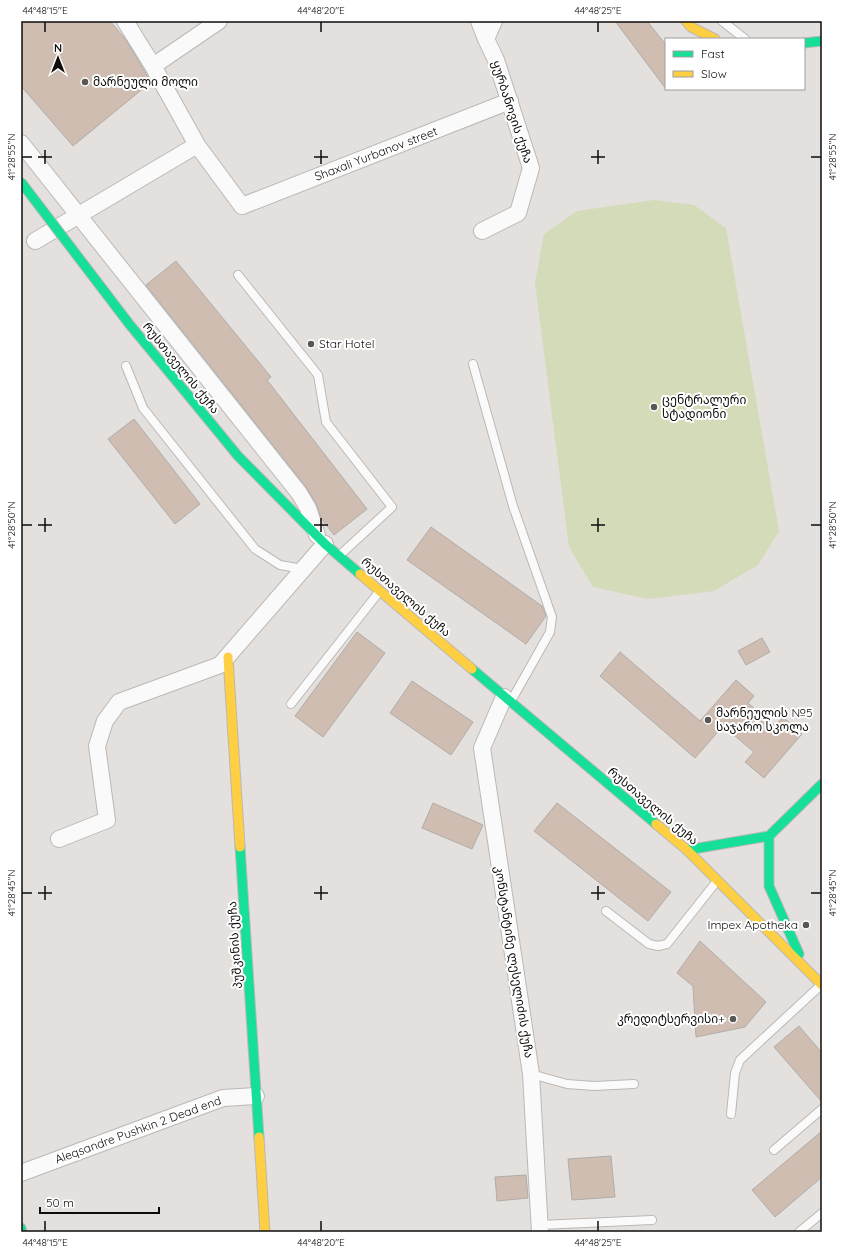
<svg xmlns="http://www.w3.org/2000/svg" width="843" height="1253" font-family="Quicksand,'Noto Sans Georgian',sans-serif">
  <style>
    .green { fill: #d3dbb9 }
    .building { fill: #cebdb0; stroke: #afadaa }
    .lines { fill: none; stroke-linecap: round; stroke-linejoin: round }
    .lane-casing { stroke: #bbb8b6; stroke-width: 10 }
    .street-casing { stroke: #bbb8b6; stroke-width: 18 }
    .fast-casing { stroke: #bbb8b6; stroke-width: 11 }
    .slow-casing { stroke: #bbb8b6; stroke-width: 11 }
    .lane { stroke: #fbfafa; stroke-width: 8 }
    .street { stroke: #fbfafa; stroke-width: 16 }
    .fast { stroke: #16e098; stroke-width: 9 }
    .slow { stroke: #ffcf43; stroke-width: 9 }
    .fast-bridge-casing { stroke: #bbb8b6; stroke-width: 11; stroke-linecap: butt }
    .fast-bridge { stroke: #16e098; stroke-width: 9 }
    .ticks { fill: none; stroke: #0e0c0b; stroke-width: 1.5 }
    .poi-dot { fill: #595654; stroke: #fff; stroke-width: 1.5 }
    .labels { text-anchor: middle; stroke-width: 4; stroke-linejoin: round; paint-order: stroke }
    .poi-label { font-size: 12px; fill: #0e0c0b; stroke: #fff; text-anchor: start }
    .street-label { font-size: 12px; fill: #0e0c0b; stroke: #fff }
    .neatline { fill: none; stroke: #0e0c0b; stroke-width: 1.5 }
    .ticks-label { font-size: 10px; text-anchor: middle; fill: #0e0c0b }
  </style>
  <rect width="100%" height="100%" fill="#e3e0dd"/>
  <path class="green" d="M654,200L694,205L726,228L779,531L758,565L714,591L648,599L593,587L569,547L535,283L544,234L577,211Z"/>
  <path class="building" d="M21,21H110L126,40L151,82L73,146L21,86Z
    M615,21H647L666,45V89Z
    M176,261L271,377L267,380L367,509L334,535L321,518L316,503L306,487L146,285Z
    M134,419L200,504L175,524L108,439Z
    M431,527L542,606L546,616L526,644L407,560Z
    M357,632L385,653L323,737L295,716Z
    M762,638L770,652L746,665L738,651Z
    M620,652L700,721L736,680L754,696L748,703L775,726L783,717L802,734L764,778L745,762L754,752L723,726L695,758L600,676Z
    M412,681L473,722L451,755L390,713Z
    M433,803L483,825L472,849L422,828Z
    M557,803L671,892L648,921L534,831Z
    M700,941L766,1002L745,1027L696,1037L693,986L677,973Z
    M799,1026L822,1053V1102L774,1047Z
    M822,1131V1177L775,1217L752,1190Z
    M611,1156L615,1197L572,1200L568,1159Z
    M526,1175L528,1198L497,1201L495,1177Z"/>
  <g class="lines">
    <g class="lane-casing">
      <path id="lane" d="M722,21L745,39
        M238,275L318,375L326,422L392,507L340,555
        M473,364L513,506L552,617L550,632L511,701
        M126,366L143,408L255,549L280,565L303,569
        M291,704L379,592
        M606,911L649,944L658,946L667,944L717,881
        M531,1074L567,1084L594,1086L634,1084
        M731,1114L735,1073L740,1060L821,985
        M774,1150L822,1109
        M540,1225L652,1220
        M799,1232L822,1213"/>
    </g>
    <g class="street-casing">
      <path id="street" d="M125,21L153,66L197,145L242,206L510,101
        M479,21L486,39L496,60L531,168L518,213L482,231
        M486,39L494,21
        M153,66L219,21
        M21,143L299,493L308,508L317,535
        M35,241L197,145
        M504,697L482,748L531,1074L540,1232
        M59,839L107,820L97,746L105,721L119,702L220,665L325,544
        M21,1173L223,1098L256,1096"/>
    </g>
    <g class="fast-casing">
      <path id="fast" d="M804,43L822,41
        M188,395L238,456L325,544L360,574
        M472,669L656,824
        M769,836V886L799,954
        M240,847L259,1137
        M687,850L769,836L822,784
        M21,1228L22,1232"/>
    </g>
    <g class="slow-casing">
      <path id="slow" d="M686,21L691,27L715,39
        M360,574L472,669
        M228,657L240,847
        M656,824L687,850L822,985
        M259,1137L265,1232"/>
    </g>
    <use href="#lane" class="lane"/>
    <use href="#street" class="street"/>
    <use href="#fast" class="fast"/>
    <use href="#slow" class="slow"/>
    <g class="fast-bridge-casing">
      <path id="fast-bridge" d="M21,182L130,325L188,395"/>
    </g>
    <use href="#fast-bridge" class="fast-bridge"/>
  </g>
  <path class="ticks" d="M45,22V32M321,22V32M598,22V32M45,150V164M321,150V164M598,150V164M22,157H32M38,157H52M314,157H328M591,157H605M811,157H821M45,518V532M321,518V532M598,518V532M22,525H32M38,525H52M314,525H328M591,525H605M811,525H821M45,886V900M321,886V900M598,886V900M22,893H32M38,893H52M314,893H328M591,893H605M811,893H821M45,1221V1231M321,1221V1231M598,1221V1231"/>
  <g class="poi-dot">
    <circle cx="85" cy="82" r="4"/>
    <circle cx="311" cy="344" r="4"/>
    <circle cx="654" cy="407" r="4"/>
    <circle cx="708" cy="720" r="4"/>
    <circle cx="806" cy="925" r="4"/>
    <circle cx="733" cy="1019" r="4"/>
  </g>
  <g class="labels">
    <g class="poi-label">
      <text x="93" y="86">მარნეული მოლი</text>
      <text x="319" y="348">Star Hotel</text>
      <text x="662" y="404">ცენტრალური<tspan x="662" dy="14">სტადიონი</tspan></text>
      <text x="716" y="717">მარნეულის №5<tspan x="716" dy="14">საჯარო სკოლა</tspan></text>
      <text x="798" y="929" text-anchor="end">Impex Apotheka</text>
      <text x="725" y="1023" text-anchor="end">კრედიტსერვისი+</text>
    </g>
    <g class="street-label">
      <text transform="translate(512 112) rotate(72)" y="4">ყურბანოვის ქუჩა</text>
      <text transform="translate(376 154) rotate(-21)" y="4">Shaxali Yurbanov street</text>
      <text transform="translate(181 368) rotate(51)" y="4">რუსთაველის ქუჩა</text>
      <text transform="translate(406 597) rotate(41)" y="4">რუსთაველის ქუჩა</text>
      <text transform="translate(653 806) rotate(40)" y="4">რუსთაველის ქუჩა</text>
      <text transform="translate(235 945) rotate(-94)" y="4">პუშკინის ქუჩა</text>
      <text transform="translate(514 962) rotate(81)" y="4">კონსტანტინე ლესელიძის ქუჩა</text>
      <text transform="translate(138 1130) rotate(-20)" y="4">Aleqsandre Pushkin 2 Dead end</text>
    </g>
  </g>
  <rect width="843" height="1253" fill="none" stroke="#ffffff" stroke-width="44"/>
  <rect x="665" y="38" width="140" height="52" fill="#ffffff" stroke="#9f9e9d"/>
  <rect x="673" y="51" width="20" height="6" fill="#16e098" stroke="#9f9e9d"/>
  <text x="701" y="58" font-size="12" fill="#0e0c0b">Fast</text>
  <rect x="673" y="71" width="20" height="6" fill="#ffcf43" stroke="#9f9e9d"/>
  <text x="701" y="78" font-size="12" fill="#0e0c0b">Slow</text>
  <g transform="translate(58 58)" stroke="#ffffff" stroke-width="3" paint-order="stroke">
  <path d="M0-3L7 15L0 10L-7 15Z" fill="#0e0c0b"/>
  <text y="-6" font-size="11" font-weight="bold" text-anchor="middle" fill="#0e0c0b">N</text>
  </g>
  <path d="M40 1207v6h119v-6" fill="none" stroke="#0e0c0b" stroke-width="2"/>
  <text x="46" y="1207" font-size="12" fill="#0e0c0b" stroke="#ffffff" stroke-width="3" paint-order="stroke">50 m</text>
  <rect x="22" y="22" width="799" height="1209" class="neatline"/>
  <g class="ticks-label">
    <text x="45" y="14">44°48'15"E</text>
    <text x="321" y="14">44°48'20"E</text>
    <text x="598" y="14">44°48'25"E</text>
    <text transform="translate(11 157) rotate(-90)" y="4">41°28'55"N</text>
    <text transform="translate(832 157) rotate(-90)" y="4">41°28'55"N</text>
    <text transform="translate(11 525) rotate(-90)" y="4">41°28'50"N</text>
    <text transform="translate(832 525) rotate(-90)" y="4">41°28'50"N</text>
    <text transform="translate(11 893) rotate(-90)" y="4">41°28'45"N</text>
    <text transform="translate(832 893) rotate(-90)" y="4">41°28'45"N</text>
    <text x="45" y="1246">44°48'15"E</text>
    <text x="321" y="1246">44°48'20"E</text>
    <text x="598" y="1246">44°48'25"E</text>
  </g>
</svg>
